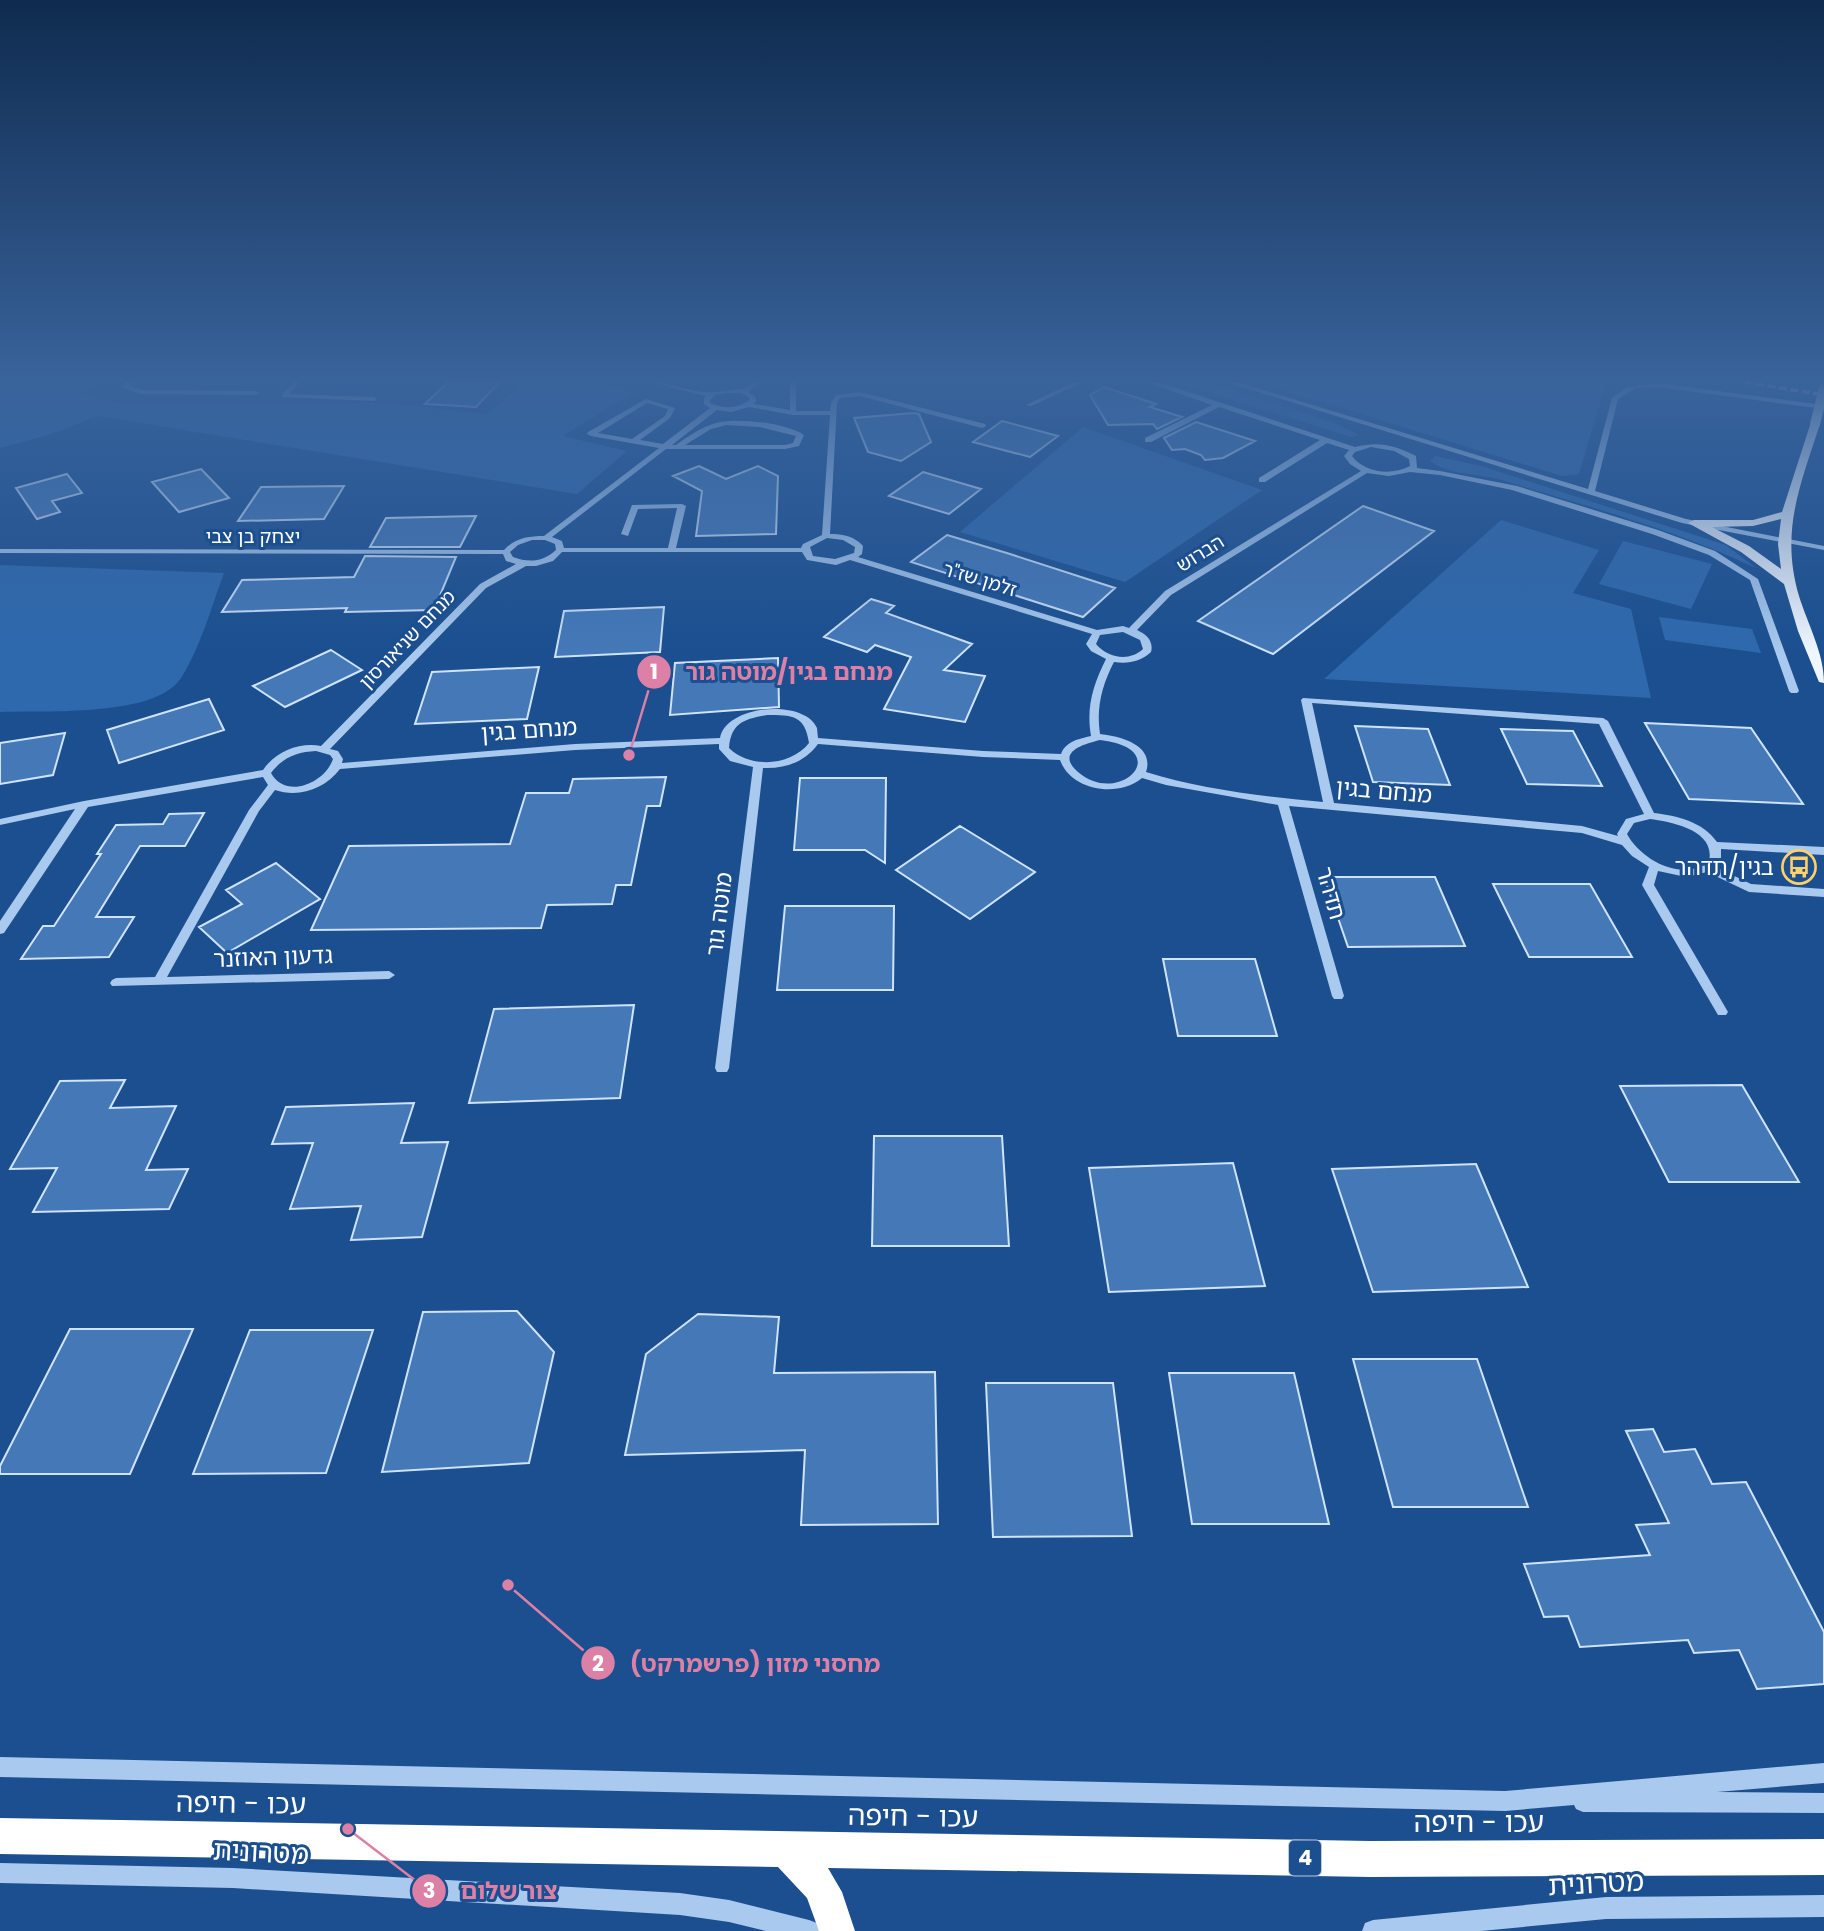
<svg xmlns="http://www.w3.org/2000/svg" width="1824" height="1931" font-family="Poppins,'Noto Sans Hebrew',sans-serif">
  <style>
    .green { fill: #2e69ad }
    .building { fill: #4478b7; stroke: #cfe3fa; stroke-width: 2 }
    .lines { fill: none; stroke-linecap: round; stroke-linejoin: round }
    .minor { fill: #a9c9ee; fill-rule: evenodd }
    .major { fill: #f0f6ff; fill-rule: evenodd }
    .highway { fill: #fff; fill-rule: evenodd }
    .rail { stroke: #fff; stroke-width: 3.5; stroke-dasharray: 8 3.5; stroke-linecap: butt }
    .major-bridge { stroke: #f0f6ff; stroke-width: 10 }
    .labels { text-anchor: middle; stroke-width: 6; stroke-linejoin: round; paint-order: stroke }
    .far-street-label { font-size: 19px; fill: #fff; stroke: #1b4f8f }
    .shield { fill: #1b4f8f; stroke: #bbcadd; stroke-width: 2 }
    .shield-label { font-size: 21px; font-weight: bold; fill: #fff }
    .street-label { font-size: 23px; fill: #fff; stroke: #1b4f8f }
    .poi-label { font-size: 23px; fill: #fff; stroke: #1b4f8f; text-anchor: end }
    .near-street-label { font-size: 28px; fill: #fff; stroke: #1b4f8f }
    .leader { fill: none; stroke: #dd80a5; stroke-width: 2.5 }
    .callout-dot { fill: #dd80a5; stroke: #1b4f8f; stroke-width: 2.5 }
    .mark-label { font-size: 21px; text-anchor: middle; font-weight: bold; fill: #fff }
    .callout-label { font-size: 24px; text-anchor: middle; font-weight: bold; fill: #dd80a5; stroke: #1b4f8f; stroke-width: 6; stroke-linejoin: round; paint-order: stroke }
  </style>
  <rect width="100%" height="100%" fill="#1b4f8f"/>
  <path class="green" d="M0,382H104L80,393L97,399L131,404L386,403L487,414L525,382H584L634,392L563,436L627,451L577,494L98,416L51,434L0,448Z
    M1176,382H1206L1332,422L1359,435L1351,437Z
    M1257,382H1606L1579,474L1562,476Z
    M1083,427L1262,490L1125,582L960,532Z
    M1435,456L1481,466L1726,545L1756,568C1676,530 1587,506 1502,480C1479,473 1450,476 1430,461Z
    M1501,520L1599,550L1573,593L1631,609L1651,698L1324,679Z
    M1623,541L1712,564L1691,609L1599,584Z
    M0,565L224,573C212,605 200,649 181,678C155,718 44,710 0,712Z
    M1659,617L1752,629L1761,653L1665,640Z"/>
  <path class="building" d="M448,382H500L476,407L425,404Z
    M1104,387L1156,404L1150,407L1182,417L1157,429L1153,424L1108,425L1090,395Z
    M913,413L919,414L931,442L901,461L868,452L854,418Z
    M1002,421L1058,436L1030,457L973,442Z
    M1196,422L1255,441L1223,458L1205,460L1201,455L1185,449L1172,450L1164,438Z
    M699,466L726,479L758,466L778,476L776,534L696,536L702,491L673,476Z
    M201,469L229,498L179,512L152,482Z
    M923,472L981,489L949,514L889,496Z
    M67,474L82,493L52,501L60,512L37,519L16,488Z
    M344,486L324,519L238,521L261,487Z
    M1363,506L1434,531L1273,654L1198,621Z
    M476,516L460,547H370L386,518Z
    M947,535L1010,554L1115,588L1083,617L911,562Z
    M365,556L456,557L434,610L345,612L347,608L222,612L242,580L354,577Z
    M871,599L894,606L886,613L972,644L944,670L985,676L965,722L884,709L911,657L875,645L867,652L824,637Z
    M664,607L660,652L555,657L564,611Z
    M331,650L362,670L285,707L253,686Z
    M778,658L779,707L670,715L675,663Z
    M539,667L527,719L415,724L432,672Z
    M209,699L224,730L119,763L107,730Z
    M1645,723L1751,728L1803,804L1689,799Z
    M1355,726L1428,729L1450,785L1373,782Z
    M1501,729L1573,731L1602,786L1527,784Z
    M65,733L53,775L0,784V743Z
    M666,777L660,806H647L631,885H616L612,904L547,905L541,928L311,930L349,846L510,844L526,793H569L573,779Z
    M800,778H886L885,863L865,850H794Z
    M204,813L185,846H140L96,917H134L109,957L21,959L43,926H54L101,854H97L116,825L163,824L169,814Z
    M960,826L1035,872L970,919L896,870Z
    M276,863L320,899L227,953L199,927L242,904L226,890Z
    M1324,877H1435L1465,946L1348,947Z
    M1493,884H1590L1632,957H1529Z
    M785,906H894L893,990H777Z
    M1163,959H1255L1277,1036H1178Z
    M634,1005L620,1098L469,1103L494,1009Z
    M125,1080L110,1108L176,1106L146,1170L188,1169L169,1209L33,1212L57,1168L10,1169L60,1081Z
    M1742,1085L1799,1182H1669L1620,1086Z
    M414,1103L401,1143L448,1142L422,1237L351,1240L361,1206L290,1209L313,1143L272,1144L286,1107Z
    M874,1136H1002L1009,1246H872Z
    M1233,1163L1265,1286L1109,1292L1089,1168Z
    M1476,1164L1528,1287L1373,1292L1332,1169Z
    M517,1311L554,1352L529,1463L382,1472L423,1312Z
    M698,1314L779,1317L774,1373L935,1372L938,1524L801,1525L805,1450L625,1455L646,1354Z
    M70,1329H193L130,1474H0V1466Z
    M250,1330H373L326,1473L193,1474Z
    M1353,1359H1477L1528,1507H1393Z
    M1169,1373H1294L1329,1524H1192Z
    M986,1383H1113L1132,1536L993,1537Z
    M1653,1429L1664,1452L1695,1449L1712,1484L1746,1482L1824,1632V1684L1757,1689L1739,1650L1694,1653L1688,1640L1580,1647L1568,1616L1544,1617L1524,1564L1650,1555L1636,1525L1669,1523L1626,1431Z"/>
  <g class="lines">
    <path class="minor" d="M126,382H136L129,386L143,390L256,391L259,393L256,395L142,394L121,387V385Z
      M293,382H300L289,394L374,397L377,399L374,401L282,397V395Z
      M650,382C670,382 695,394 712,392C716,392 743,389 745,388C752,385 752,382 760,382L748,392L755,396L756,401L754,404L790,410V382H796V411H830L831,403L836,395L860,392L985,424L986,426L982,428L860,396L840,398L837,403L830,534C843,534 854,536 863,546L862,554L858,557L1097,630L1123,626L1129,628L1165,591L1361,471L1350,464L1344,456L1349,450L1327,443L1265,482H1259V478L1320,440L1219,407L1151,442H1145V438L1212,405L1147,382H1158L1355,447C1379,441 1394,445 1416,456L1417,468L1440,471L1517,486L1658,530L1715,551L1758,579L1799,691L1797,693H1791L1789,691L1750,580L1709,555L1652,534L1512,490L1440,475L1410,472L1389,476L1367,473L1171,595L1137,630C1146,634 1154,641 1151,652C1140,662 1128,664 1114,662C1102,685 1096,708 1100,734C1120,736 1155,745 1146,772C1199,789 1267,797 1323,802L1301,700L1303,698L1603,718L1608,721L1654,813C1677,816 1702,821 1717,842L1824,847V855L1721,849V859L1716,867L1751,884L1824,889V897L1749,892L1707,872L1686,877L1658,871L1654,885L1728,1012L1726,1015H1718L1642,885L1649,867L1632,856L1622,845L1582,833L1289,806L1344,996L1342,999H1334L1332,996L1278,805L1166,785L1142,778C1118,798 1071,791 1060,760L983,757L818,744C805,762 785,769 763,768L729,1068L727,1072H717L715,1068L753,767L730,761L719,749V744L575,750L340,769C325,789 299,798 275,790L259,811L167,977L389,971L395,975L389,979L112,986L110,983L112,980L116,978L155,977L249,810L268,785L263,777L88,807L4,933L0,934V921L75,809L0,825V819L84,801L263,770C275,752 299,742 321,746L480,584L516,564L506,561L503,554L0,553V549L504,550C515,538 528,536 544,536L659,448L591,436L587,434L588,432L646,399L675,408L670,418L640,440L663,444L710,408L704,404V399L706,396ZM726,393H740L749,397V400C737,409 724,409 710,403V400L715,395ZM647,403L668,409L665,416L632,439L598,433ZM749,407L793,415H830L822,535L803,544L801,548H676L686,506L682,504L632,505L621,534L628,536L638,509L677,508L668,548H564L562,541L552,537L666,449H785L799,446L804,435C786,423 737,417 716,423C702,427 688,436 676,445H672L717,410L731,412ZM726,425L760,427L796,436L793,443L785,445H685L711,429ZM1371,447L1394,451L1409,459L1410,466C1391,476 1365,473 1352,456L1355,452ZM827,538L843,540L855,547L854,553L835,559L813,556L810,547ZM532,540H545L555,544L556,550C543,562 529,563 513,557L510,552L518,545ZM562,552H802L807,560L836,565L850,560L1092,634L1086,644L1091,651L1106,659C1093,685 1086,707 1091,736C1079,739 1066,741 1061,754L983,751L818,738C818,737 817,729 817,728C804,698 726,705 720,738L575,744L342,763L343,759L338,751L330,749L486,588L526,566H536L553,561ZM1123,632L1140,640L1143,649C1129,662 1108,658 1096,644L1100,635ZM1312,703L1599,724L1644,814L1626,819L1617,834L1618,836L1582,826L1334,803ZM767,715C792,715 805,715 809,743C791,766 750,769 729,748C731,723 744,719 767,715ZM1100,740C1177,749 1119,808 1078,772C1055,752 1084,744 1100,740ZM316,751L330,755L333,759C325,783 286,800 271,773C283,757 297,752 316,751ZM1650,819C1671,822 1716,830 1709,861C1683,883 1641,860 1627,834L1634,823Z
      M1074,382H1083L1031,406L1026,405Z
      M1226,382H1237L1588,489L1612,398L1627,387L1658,383L1824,405V409L1658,387L1636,388L1618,399L1595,491L1686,519L1824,546V550L1682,523Z
      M0,1757L1505,1791L1824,1763V1783L1717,1792L1824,1793V1813L1583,1812L1576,1809L1574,1805L1505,1811L0,1777Z
      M0,1863L233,1868L680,1893L729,1900L809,1920L817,1923L820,1931H766L729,1922L680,1915L233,1888L0,1883Z
      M1824,1895V1917L1606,1919L1481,1931H1362L1365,1923L1373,1920L1606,1897Z"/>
    <path class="major" d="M1811,422L1820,424C1800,486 1780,531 1799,596C1808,625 1824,653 1824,683L1819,682L1798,631L1784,584L1741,552L1688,523L1694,520H1753L1782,512ZM1781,519L1778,544L1781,569L1749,546L1712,527L1753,526Z"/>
    <path class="highway" d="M0,1818L1370,1841L1824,1839V1875L1370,1877L828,1868L842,1892L855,1931H819L807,1898L778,1867L0,1854Z"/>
    <path class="rail" d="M1745,382L1824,395"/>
    <path class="major-bridge" d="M1815,424L1824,388"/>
  </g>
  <linearGradient id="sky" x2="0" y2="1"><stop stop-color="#0f2b4f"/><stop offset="0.58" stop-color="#39639b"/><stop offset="1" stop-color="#39639b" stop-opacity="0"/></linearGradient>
  <rect width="1824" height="653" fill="url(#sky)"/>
  <defs>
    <g id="bus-ring" transform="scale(1.75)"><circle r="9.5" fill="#1b4f8f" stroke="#ffd166" stroke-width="1.5"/><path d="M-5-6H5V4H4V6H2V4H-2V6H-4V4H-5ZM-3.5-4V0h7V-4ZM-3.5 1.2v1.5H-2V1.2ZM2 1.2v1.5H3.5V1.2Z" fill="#ffd166"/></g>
  </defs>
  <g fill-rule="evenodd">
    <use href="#bus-ring" x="1799" y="867"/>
  </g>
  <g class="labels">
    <g class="far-street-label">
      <text x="253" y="543">יצחק בן צבי</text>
      <text transform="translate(1200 553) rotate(-32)" y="7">הברוש</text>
      <text transform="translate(980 579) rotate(17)" y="7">זלמן שז"ר</text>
      <text transform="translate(407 639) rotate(-46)" y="7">מנחם שניאורסון</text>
    </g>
    <rect class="shield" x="1289" y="1840.5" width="32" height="35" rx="5"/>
    <g class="shield-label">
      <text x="1305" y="1865">4</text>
    </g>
    <g class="street-label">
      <text transform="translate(529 730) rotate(-4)" y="8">מנחם בגין</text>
      <text transform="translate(1384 791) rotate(5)" y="8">מנחם בגין</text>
      <text transform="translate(1331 893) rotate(74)" y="8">תדהר</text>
      <text transform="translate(719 914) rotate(-83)" y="8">מוטה גור</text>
      <text transform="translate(273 957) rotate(-2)" y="8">גדעון האוזנר</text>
    </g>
    <g class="poi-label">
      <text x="1774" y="875">בגין/תדהר</text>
    </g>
    <g class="near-street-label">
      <text transform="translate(241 1803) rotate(1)" y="10">עכו - חיפה</text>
      <text transform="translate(913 1816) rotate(1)" y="10">עכו - חיפה</text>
      <text x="1479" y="1832">עכו - חיפה</text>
      <text transform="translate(261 1852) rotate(3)" y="10">מטרונית</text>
      <text transform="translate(1596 1883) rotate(-3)" y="10">מטרונית</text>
    </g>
  </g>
  <path class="leader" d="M629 755L654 672M508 1585L598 1663M348 1829L429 1891"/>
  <g class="callout-dot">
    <circle cx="629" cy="755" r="7"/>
    <circle cx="508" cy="1585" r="7"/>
    <circle cx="348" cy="1829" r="7"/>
    <circle cx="654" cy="672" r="18"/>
    <circle cx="598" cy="1663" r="18"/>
    <circle cx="429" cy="1891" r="18"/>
  </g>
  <g class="mark-label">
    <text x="654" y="679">1</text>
    <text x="598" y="1671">2</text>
    <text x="429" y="1898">3</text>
  </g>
  <g class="callout-label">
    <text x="789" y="680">מנחם בגין/מוטה גור</text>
    <text x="755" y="1672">מחסני מזון (פרשמרקט)</text>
    <text x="509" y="1899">צור שלום</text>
  </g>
</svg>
